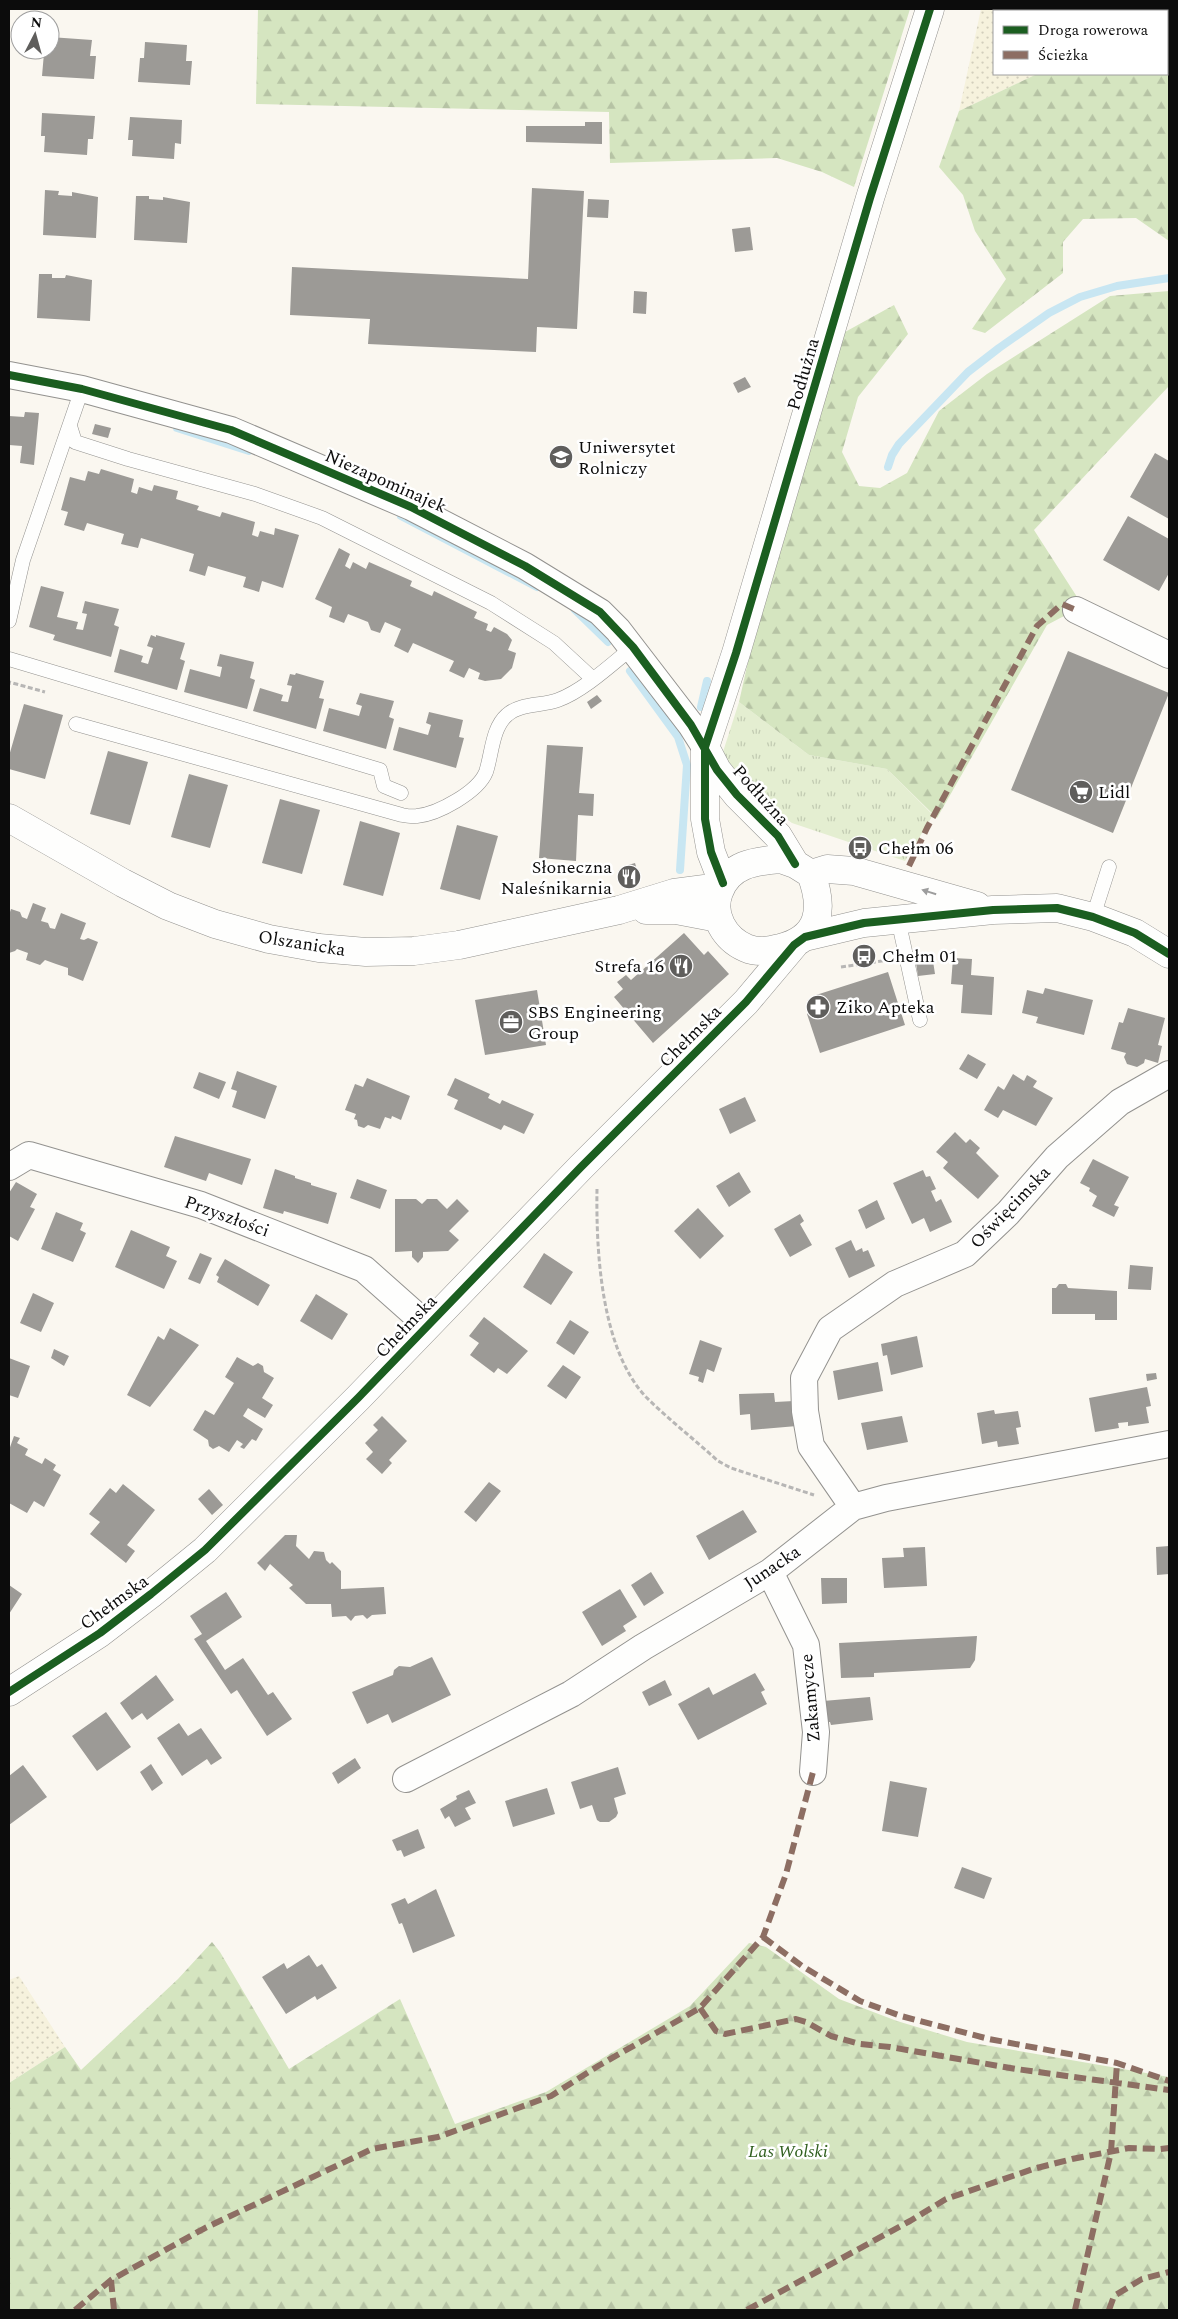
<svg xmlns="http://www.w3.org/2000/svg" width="1178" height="2319" font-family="Spectral,serif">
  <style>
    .farmland { fill: url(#farmland-dots) }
    .grass { fill: url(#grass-tufts) }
    .forest { fill: url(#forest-firs) }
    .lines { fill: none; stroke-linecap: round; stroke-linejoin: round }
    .stream { stroke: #c8e6f2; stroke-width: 8 }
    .building { fill: #9c9a96 }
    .service-casing { stroke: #93928f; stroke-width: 15 }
    .minor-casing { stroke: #93928f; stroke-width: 28 }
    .tertiary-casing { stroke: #93928f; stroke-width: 29 }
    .path { stroke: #b7b6b5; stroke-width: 3; stroke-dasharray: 5 2.5; stroke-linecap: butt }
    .service { stroke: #fefefd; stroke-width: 14 }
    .minor { stroke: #fefefd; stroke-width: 26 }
    .tertiary { stroke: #fefefd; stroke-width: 28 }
    .quiet { stroke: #8d6e63; stroke-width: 6; stroke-dasharray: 12 6; stroke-linecap: butt }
    .cycleway-casing { stroke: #fff; stroke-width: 11 }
    .cycleway { stroke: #1b5e20; stroke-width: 8 }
    .oneway { fill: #9d9d9d }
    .labels { text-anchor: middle; stroke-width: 5; stroke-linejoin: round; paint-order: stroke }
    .street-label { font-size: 18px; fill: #0c0c0c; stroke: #fff }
    .poi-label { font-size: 18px; fill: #0c0c0c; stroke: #fff; text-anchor: start }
    .park-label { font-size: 18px; font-style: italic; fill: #316020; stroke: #fff }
  </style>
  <defs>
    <pattern id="farmland-dots" width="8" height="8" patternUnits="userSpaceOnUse" patternTransform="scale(1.25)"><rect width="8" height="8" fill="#f6f2dd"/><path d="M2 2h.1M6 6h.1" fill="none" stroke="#d2cebc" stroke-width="1.8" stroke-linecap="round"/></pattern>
    <pattern id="grass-tufts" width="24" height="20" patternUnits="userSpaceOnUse" patternTransform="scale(1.25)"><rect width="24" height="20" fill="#e4eed1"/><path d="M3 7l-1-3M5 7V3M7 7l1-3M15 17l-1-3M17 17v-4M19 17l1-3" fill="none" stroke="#c2cbb2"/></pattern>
    <pattern id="forest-firs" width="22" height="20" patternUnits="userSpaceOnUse" patternTransform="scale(1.25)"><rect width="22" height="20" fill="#d5e5c0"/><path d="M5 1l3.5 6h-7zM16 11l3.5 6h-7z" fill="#b6c3a4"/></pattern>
  </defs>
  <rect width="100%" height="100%" fill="#faf7f0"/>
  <path class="farmland" d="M981,9H1146L1141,11H994V74H1037L959,111Z
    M19,1976L65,2047L9,2083V1980Z"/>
  <path class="grass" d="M739,702L809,755L887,769L933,815L905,861L792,823L761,801L722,755Z"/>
  <path class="forest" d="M258,9H910L854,187L822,172L777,158L610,163L609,112L256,104Z
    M1146,9H1169V241L1136,218L1083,219L1063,242V273L985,333L972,329L1006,279L975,231L963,195L939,167L959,111L1037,74H1167V11H1141Z
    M1169,291V386L1034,530L1079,600L1070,618L1064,616L1047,625L937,818L887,769L809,755L739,702L762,599L845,332L894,305L908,334L858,397L842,452L859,486L880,488L907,473L939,411L987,374L1110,296Z
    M212,1942L220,1952L289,2069L400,1999L455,2124L546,2092L690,2006L749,1943L766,1947L839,1999L897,2021L967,2042L1169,2077V2310H9V2083L65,2047L81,2070L178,1979Z"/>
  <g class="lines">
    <path class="stream" d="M177,428L249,451
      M888,467L892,455L899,444L968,372L999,348L1049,313L1080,297L1117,286L1169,278
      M401,516L537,587
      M575,610L608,642
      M630,671L678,737L687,765L680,870
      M701,707L707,681"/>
  </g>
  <path class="building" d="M50,37L92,40L90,56H96L94,79L42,76L44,53H48L50,50Z
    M145,42L187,45L186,61H192L190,85L138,82L140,58H144Z
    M42,113L95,116L93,139H88L87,155L44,152L45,136H41Z
    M130,117L182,120L181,144L175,143L174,159L132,156L133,140H128Z
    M585,122H602V144L526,142V126H585Z
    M532,188L584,191L577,329L537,327L536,352L368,344L370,319L290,315L292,267L528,279Z
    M45,190L59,191L58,195L72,196V192L98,197L96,238L43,235Z
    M136,196H149V199L163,200V197L190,202L187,243L134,240Z
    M588,199L609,200L608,218L587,217Z
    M750,227L753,250L735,252L732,229Z
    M39,274H52V278H65L66,275L92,280L90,321L37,318Z
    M634,291L647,292L646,314L633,313Z
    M745,377L751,387L738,393L733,383Z
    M25,412L39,413L34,465L20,463L22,446L9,445V416L24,417Z
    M95,424L111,428L108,438L92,434Z
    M1155,453L1169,461V519L1130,497Z
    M101,469L134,479L131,492L137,494L139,487L152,491L154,485L178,491L176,499L199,506L197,510L220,517L222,512L255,522L252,535L258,537L260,531L274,535L275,528L299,535L283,588L262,581L259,592L243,587L246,577L208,566L205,576L189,571L194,554L141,538L138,548L121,544L124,534L87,523L84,531L64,525L68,512L61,510L70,477L85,481L88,471L99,474Z
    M1128,516L1169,539V573L1159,591L1103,560Z
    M339,548L350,554L345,566L350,569L353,562L366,569L369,562L412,581L410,586L432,596L434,591L477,612L474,618L488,624L486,630L491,632L494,627L507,634L512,640L508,650L516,653L512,668L501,679L485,681L478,679L480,673L469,668L464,678L449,671L454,661L413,643L408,653L394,646L401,629L385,622L380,633L371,630L368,622L348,614L344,623L329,617L332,607L315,599Z
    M41,586L64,592L57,617L78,622L76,629L83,630L87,614L82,613L85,601L119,609L114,625L119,627L111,657L53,640L55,635L29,627Z
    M151,635L156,637V635L185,643L180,659L185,661L177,690L114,672L120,649L143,656L141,662L148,664L153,648L147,646Z
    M1068,651L1169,693L1113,833L1011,790Z
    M220,654L254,662L250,678L255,680L247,709L184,692L190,669L220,677L222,667L217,666Z
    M296,673L324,681L319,698L324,699L316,729L253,711L260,688L283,695L281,701L288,702L292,686L287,685L290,674L295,675Z
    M360,693L394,701L389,717L394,719L386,749L323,731L329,708L359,716L362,706L356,704Z
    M597,695L602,701L591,709L587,702Z
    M24,704L63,715L45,779L9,769V756Z
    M429,712L463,720L459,737L464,738L456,768L393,750L399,727L428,735L431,725L426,723Z
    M547,745L583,747L579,793L594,794L593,816L578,815L576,861L539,858Z
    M108,751L148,762L130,825L90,814Z
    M189,774L228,785L210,848L171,837Z
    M280,799L320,810L302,874L262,863Z
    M360,821L400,833L383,896L343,885Z
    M457,825L498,836L480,900L440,889Z
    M635,863L640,880L623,886L619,872L626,870L625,866Z
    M33,903L46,908L41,921L48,923L50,928L55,929L61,913L86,923L80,939L84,940L88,938L98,942L83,981L68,975V968L56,964L45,960L40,965L26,960L28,953L17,949L15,951L9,953V915L11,909L20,912L22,917L27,919Z
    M684,933L704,955L708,951L729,974L653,1043L614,997L623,989L617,982L626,975L631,980Z
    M953,958L972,959L971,975L994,977L992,1015L961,1013L963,985L951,984Z
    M933,961L935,974L918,976L916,963Z
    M888,972L905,1025L820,1053L807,1014L816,995Z
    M1045,988L1093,1000L1084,1035L1036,1023L1038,1017L1022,1013L1027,990L1043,994Z
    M537,990L546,1045L485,1055L475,1000Z
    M1128,1008L1165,1018L1158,1045L1162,1046L1158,1063L1145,1059L1144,1063L1137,1067L1127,1064L1124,1057L1126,1053L1111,1049L1119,1022L1123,1023Z
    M968,1054L986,1064L977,1079L959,1069Z
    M237,1071L277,1086L265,1119L232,1107L237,1091L231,1089Z
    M199,1072L226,1082L219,1099L193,1088Z
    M1013,1074L1024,1081L1027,1075L1037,1081L1033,1087L1053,1098L1036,1126L1003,1110L998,1118L984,1110L998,1086L1004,1090Z
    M367,1078L410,1096L401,1120L392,1116L391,1119L385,1117L380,1129L368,1125L364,1128L358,1126L357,1120L354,1119L356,1114L345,1110L355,1084L363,1087Z
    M455,1078L490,1094L488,1098L500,1104L502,1100L534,1114L524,1134L504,1125L501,1130L454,1109L458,1100L447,1095Z
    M745,1097L756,1121L730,1134L719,1109Z
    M955,1132L966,1143L970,1139L980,1148L976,1153L999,1176L978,1199L943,1168L948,1162L936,1152Z
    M175,1136L251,1159L242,1185L209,1173L206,1181L164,1167Z
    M1093,1159L1129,1177L1114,1205L1119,1207L1114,1217L1092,1206L1097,1196L1089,1191L1090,1188L1080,1183Z
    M275,1169L295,1176V1178L311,1183V1185L337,1193L328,1224L284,1211L283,1214L263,1208Z
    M923,1170L926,1177L930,1176L936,1189L931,1191L936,1202L941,1199L952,1222L930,1232L924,1218L912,1224L893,1183Z
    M739,1172L751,1192L729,1207L716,1186Z
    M357,1179L387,1190L380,1209L350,1198Z
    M16,1182L37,1194L30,1207L35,1209L18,1241L9,1236V1193Z
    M395,1199H416L422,1204L427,1199H437L447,1209L457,1199L469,1211L449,1231L459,1240L448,1251L423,1252V1257L418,1263L412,1257V1251L395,1252Z
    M877,1200L885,1219L866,1229L858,1210Z
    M698,1208L724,1236L700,1259L674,1231Z
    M56,1212L83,1223L80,1230L86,1233L73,1262L41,1249Z
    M800,1214L804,1221L800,1224L812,1245L790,1257L774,1229Z
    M131,1230L170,1247L166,1256L177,1261L164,1289L115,1267Z
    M851,1240L856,1251L862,1248L863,1252L868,1250L875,1266L849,1278L835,1248Z
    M200,1253L212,1258L200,1284L188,1279Z
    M544,1253L573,1272L551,1305L523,1287Z
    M225,1259L270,1285L258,1306L217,1282L219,1277L216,1275Z
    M1130,1265L1153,1267L1151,1290L1128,1289Z
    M1059,1284H1066L1068,1288L1117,1291V1320H1095V1314H1052V1288H1056Z
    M33,1293L54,1303L41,1332L20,1323Z
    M316,1294L348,1314L332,1340L300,1321Z
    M484,1317L528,1351L507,1374L498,1368L494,1373L470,1355L479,1343L469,1336Z
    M570,1320L589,1332L574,1355L556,1343Z
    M170,1328L199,1345L150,1407L127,1395L158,1336L164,1340Z
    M917,1336L923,1367L891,1375L887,1355L883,1356L881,1344Z
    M700,1340L722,1348L714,1372L707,1369L703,1383L698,1381L699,1377L689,1374Z
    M54,1349L69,1356L64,1366L51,1358Z
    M237,1357L253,1366L258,1363L263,1366L264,1372L274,1378L262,1398L273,1405L265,1418L248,1408L243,1416L263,1429L256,1441L252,1439L244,1449L240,1447L243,1444L237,1440L229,1452L219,1446L213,1449L209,1446L208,1440L193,1430L205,1410L214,1415L234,1383L225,1377Z
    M9,1358L30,1366L18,1398L9,1395Z
    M878,1362L883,1391L838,1400L833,1371Z
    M563,1365L581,1377L566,1399L547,1386Z
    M1156,1373L1157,1379L1147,1381L1146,1374Z
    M1147,1387L1151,1406L1146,1407L1149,1423L1128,1426V1422L1118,1423L1119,1428L1095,1432L1089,1398Z
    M774,1393L775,1402L794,1401L797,1426L751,1430L750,1414L740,1415L739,1394Z
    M994,1410L995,1414L1018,1411L1021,1427L1016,1428L1019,1444L998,1447L997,1441L982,1444L977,1413Z
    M382,1416L407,1441L389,1460L392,1463L382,1474L366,1459L373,1452L365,1443L378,1430L373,1425Z
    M902,1416L908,1442L867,1450L861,1423Z
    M14,1436L20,1438L17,1443L28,1449L25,1455L42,1464L45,1458L56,1465L53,1470L61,1475L44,1507L34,1501L27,1513L9,1503V1450Z
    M489,1482L501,1491L476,1522L464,1512Z
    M123,1484L155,1510L127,1545L135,1551L126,1563L90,1534L100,1522L89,1514L110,1488L116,1493Z
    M209,1489L223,1505L212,1515L198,1499Z
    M743,1510L757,1532L709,1560L696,1536Z
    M285,1535H297L296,1546L309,1559L314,1551L324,1552L326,1560L330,1564L332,1562L341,1571V1589L384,1587L386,1614L372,1615L367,1619L363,1615L355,1616L351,1621L346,1616L332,1617L331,1604H306L289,1588L293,1585L270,1564L265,1571L257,1563Z
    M1169,1546V1574L1157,1575L1156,1547Z
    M925,1547L927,1586L884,1588L882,1558L904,1557L903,1548Z
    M651,1572L664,1593L644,1606L631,1585Z
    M821,1578H847V1603L822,1604Z
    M9,1585L22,1594L9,1614Z
    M620,1589L637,1617L623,1626L626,1631L602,1646L582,1612Z
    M226,1592L242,1617L206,1641L225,1670L243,1658L268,1695L273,1692L292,1719L267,1736L237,1690L231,1694L194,1639L202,1634L190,1616Z
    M977,1636L975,1660L970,1668L874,1673V1677L841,1678L839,1643Z
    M432,1657L451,1695L392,1723L388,1714L367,1724L352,1692L393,1675L394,1670L399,1666L410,1667Z
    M755,1673L765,1690L761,1692L767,1704L698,1740L678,1704L709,1687L713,1695Z
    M156,1675L174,1700L147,1720L142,1713L132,1720L120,1703Z
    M665,1680L672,1695L649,1706L642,1692Z
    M870,1697L873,1720L831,1725L830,1722H825L823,1701Z
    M106,1712L131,1747L97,1771L72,1736Z
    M179,1723L188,1736L201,1728L222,1758L211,1765L207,1759L182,1776L157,1738Z
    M355,1758L361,1768L338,1784L332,1773Z
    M151,1764L163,1783L152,1791L140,1772Z
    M23,1765L47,1797L9,1825V1776Z
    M618,1767L626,1794L614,1798L618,1813L616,1817L609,1822H600L597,1820L592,1805L580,1809L571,1782Z
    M890,1781L927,1788L918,1837L882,1831Z
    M547,1788L555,1814L513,1827L505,1801Z
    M469,1790L476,1803L465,1808L471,1819L455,1827L449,1816L445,1819L440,1809L457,1799L456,1796Z
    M418,1829L425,1848L404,1857L401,1850L397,1851L392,1840Z
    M962,1867L992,1878L984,1899L954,1888Z
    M436,1889L455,1936L413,1953L402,1923L399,1924L391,1904L405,1898L408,1904Z
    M309,1955L317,1967L322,1964L337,1988L317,2000L315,1996L286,2014L262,1977L284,1963L287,1969Z"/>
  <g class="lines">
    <g class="service-casing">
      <path id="service" d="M70,426L75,442L128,459L255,494L322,518L491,603L554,643L593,679
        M9,621L23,560L82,389
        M9,659L380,770L384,786L401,793
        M76,724L402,815C407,816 412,817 417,816C438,814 478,792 486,772C492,754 492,728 507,715C520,703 542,706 558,700C583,691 612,664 633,647
        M1093,917L1109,867
        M898,919L920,1020"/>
    </g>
    <g class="minor-casing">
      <path id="minor" d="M9,375L82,389L231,430L411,507L525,566L600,612L618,630L691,725L705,747
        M1076,610L1169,655
        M9,1167L29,1155L201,1205L364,1269L427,1325
        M853,1507L811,1446L805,1411L804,1378L830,1329L895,1284L965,1254L1008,1213L1057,1157L1120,1102L1169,1074
        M770,1572L806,1645L816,1732L813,1772
        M406,1779L571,1694L643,1647L770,1572L853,1507L886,1498L1169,1444"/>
    </g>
    <g class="tertiary-casing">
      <path id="tertiary" d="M705,747L717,770L737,795L778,836L795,864
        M9,818L123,883L168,906L215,924L269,939L319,948L366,952L414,951L459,945L619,910L674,893L720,887
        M781,859L795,864L811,874C824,908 821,938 780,948C770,951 757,953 746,948C725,939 710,915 719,892C729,864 755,861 781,859Z
        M811,874L827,869L854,871L977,906
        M723,883L711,852L705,819V747L736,653L870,198L930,9
        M646,910H676L718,918
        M805,937L864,923L993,910L1057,908L1093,917L1135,933L1169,954
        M9,1692L100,1633L151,1594L205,1550L358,1398L581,1167L746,1002L794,945"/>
    </g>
    <path class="path" d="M9,685V682L45,692
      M841,967L889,960
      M597,1189C596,1252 601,1349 646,1397C668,1419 694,1439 718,1461L731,1468L814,1495"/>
    <use href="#service" class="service"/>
    <use href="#minor" class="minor"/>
    <use href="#tertiary" class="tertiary"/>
    <path class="quiet" d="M909,866L927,828L1037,626L1062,604L1076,610
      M763,1937L802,1966L860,2001L901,2016L989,2039L1117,2063L1169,2081
      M700,2008L716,2031L725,2034L796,2019L806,2022L831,2036L860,2044L890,2047L1016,2069L1169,2090
      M111,2280L114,2310
      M75,2310L111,2280L205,2228L372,2149L438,2137L551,2096L598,2066L700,2008L763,1937L786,1874L813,1772
      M747,2310L910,2221L946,2199L1033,2169L1072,2159L1129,2148L1160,2149L1169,2148
      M1075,2310L1111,2152L1117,2063
      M1109,2310L1114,2296L1142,2279L1169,2272"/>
    <g class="cycleway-casing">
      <path id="cycleway" d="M9,375L82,389L231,430L411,507L525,566L600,612L633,647L691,725L717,770L737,795L778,836L795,864
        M723,883L711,852L705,819V747L736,653L870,198L930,9
        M9,1692L100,1633L151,1594L205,1550L358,1398L581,1167L746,1002L794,945L805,937L864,923L993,910L1057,908L1093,917L1135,933L1169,954"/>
    </g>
    <use href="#cycleway" class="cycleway"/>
  </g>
  <defs><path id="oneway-solid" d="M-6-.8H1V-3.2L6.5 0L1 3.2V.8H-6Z" transform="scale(1.25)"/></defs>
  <use class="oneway" href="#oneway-solid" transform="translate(929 892) rotate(-163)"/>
  <defs>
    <g id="university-disc" transform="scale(1.25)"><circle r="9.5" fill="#5f5e5c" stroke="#fff"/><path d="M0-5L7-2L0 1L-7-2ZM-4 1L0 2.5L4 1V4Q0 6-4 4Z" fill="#fff"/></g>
    <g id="supermarket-disc" transform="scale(1.25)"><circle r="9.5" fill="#5f5e5c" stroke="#fff"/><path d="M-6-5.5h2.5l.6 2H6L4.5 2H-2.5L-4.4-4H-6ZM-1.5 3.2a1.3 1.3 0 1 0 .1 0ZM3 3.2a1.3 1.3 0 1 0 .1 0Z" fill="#fff"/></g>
    <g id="bus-disc" transform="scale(1.25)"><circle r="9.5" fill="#5f5e5c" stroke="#fff"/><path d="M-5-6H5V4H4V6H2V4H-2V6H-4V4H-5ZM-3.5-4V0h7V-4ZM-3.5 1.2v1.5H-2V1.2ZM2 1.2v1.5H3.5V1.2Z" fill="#fff"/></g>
    <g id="restaurant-disc" transform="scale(1.25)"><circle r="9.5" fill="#5f5e5c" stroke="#fff"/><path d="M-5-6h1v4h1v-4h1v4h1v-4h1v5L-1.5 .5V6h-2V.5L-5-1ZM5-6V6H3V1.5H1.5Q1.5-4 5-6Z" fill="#fff"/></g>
    <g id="pharmacy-disc" transform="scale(1.25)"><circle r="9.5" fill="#5f5e5c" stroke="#fff"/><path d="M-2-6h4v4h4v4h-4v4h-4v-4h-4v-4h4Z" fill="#fff"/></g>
    <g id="office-disc" transform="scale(1.25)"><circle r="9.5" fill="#5f5e5c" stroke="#fff"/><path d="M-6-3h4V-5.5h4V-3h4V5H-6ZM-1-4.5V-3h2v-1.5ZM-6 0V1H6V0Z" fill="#fff"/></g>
  </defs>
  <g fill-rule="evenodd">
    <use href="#university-disc" x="561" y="457"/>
    <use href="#supermarket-disc" x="1081" y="792"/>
    <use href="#bus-disc" x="860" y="848"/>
    <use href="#restaurant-disc" x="629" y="877"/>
    <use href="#bus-disc" x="864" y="956"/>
    <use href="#restaurant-disc" x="681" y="966"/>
    <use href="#pharmacy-disc" x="818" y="1007"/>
    <use href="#office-disc" x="511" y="1022"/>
  </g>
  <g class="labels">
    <g class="street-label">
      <text transform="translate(803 374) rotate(-74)" y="6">Podłużna</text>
      <text transform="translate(386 481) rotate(24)" y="6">Niezapominajek</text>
      <text transform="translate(761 795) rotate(48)" y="6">Podłużna</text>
      <text transform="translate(302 943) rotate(9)" y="6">Olszanicka</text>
      <text transform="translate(690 1036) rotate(-45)" y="6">Chełmska</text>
      <text transform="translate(1010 1207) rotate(-46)" y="6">Oświęcimska</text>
      <text transform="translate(227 1216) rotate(20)" y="6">Przyszłości</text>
      <text transform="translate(406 1326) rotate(-46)" y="6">Chełmska</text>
      <text transform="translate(772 1567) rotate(-34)" y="6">Junacka</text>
      <text transform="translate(114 1602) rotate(-36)" y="6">Chełmska</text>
      <text transform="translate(810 1698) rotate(-95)" y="6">Zakamycze</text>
    </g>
    <g class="poi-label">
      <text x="578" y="453">Uniwersytet<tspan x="578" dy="21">Rolniczy</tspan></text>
      <text x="1098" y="798">Lidl</text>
      <text x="878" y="854">Chełm 06</text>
      <text x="612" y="873" text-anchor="end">Słoneczna<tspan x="612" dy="21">Naleśnikarnia</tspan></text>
      <text x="882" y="962">Chełm 01</text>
      <text x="664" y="972" text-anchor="end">Strefa 16</text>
      <text x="836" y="1013">Ziko Apteka</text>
      <text x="528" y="1018">SBS Engineering<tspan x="528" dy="21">Group</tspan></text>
    </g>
    <g class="park-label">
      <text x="788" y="2157">Las Wolski</text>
    </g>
  </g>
  <rect width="1178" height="2319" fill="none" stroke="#0c0c0c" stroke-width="20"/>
  <rect x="993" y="10" width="175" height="65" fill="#ffffff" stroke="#9e9e9e"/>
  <rect x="1003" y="26" width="25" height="8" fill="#1b5e20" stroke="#9e9e9e"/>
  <text x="1038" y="35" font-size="15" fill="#0c0c0c">Droga rowerowa</text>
  <rect x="1003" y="51" width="25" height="8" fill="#8d6e63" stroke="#9e9e9e"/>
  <text x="1038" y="60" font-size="15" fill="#0c0c0c">Ścieżka</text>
  <g transform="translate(35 35) rotate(6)"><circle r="24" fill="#ffffff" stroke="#9e9e9e"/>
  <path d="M0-4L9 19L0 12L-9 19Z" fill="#5f5e5c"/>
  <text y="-8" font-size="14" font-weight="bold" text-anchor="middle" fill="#0c0c0c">N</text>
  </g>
</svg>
